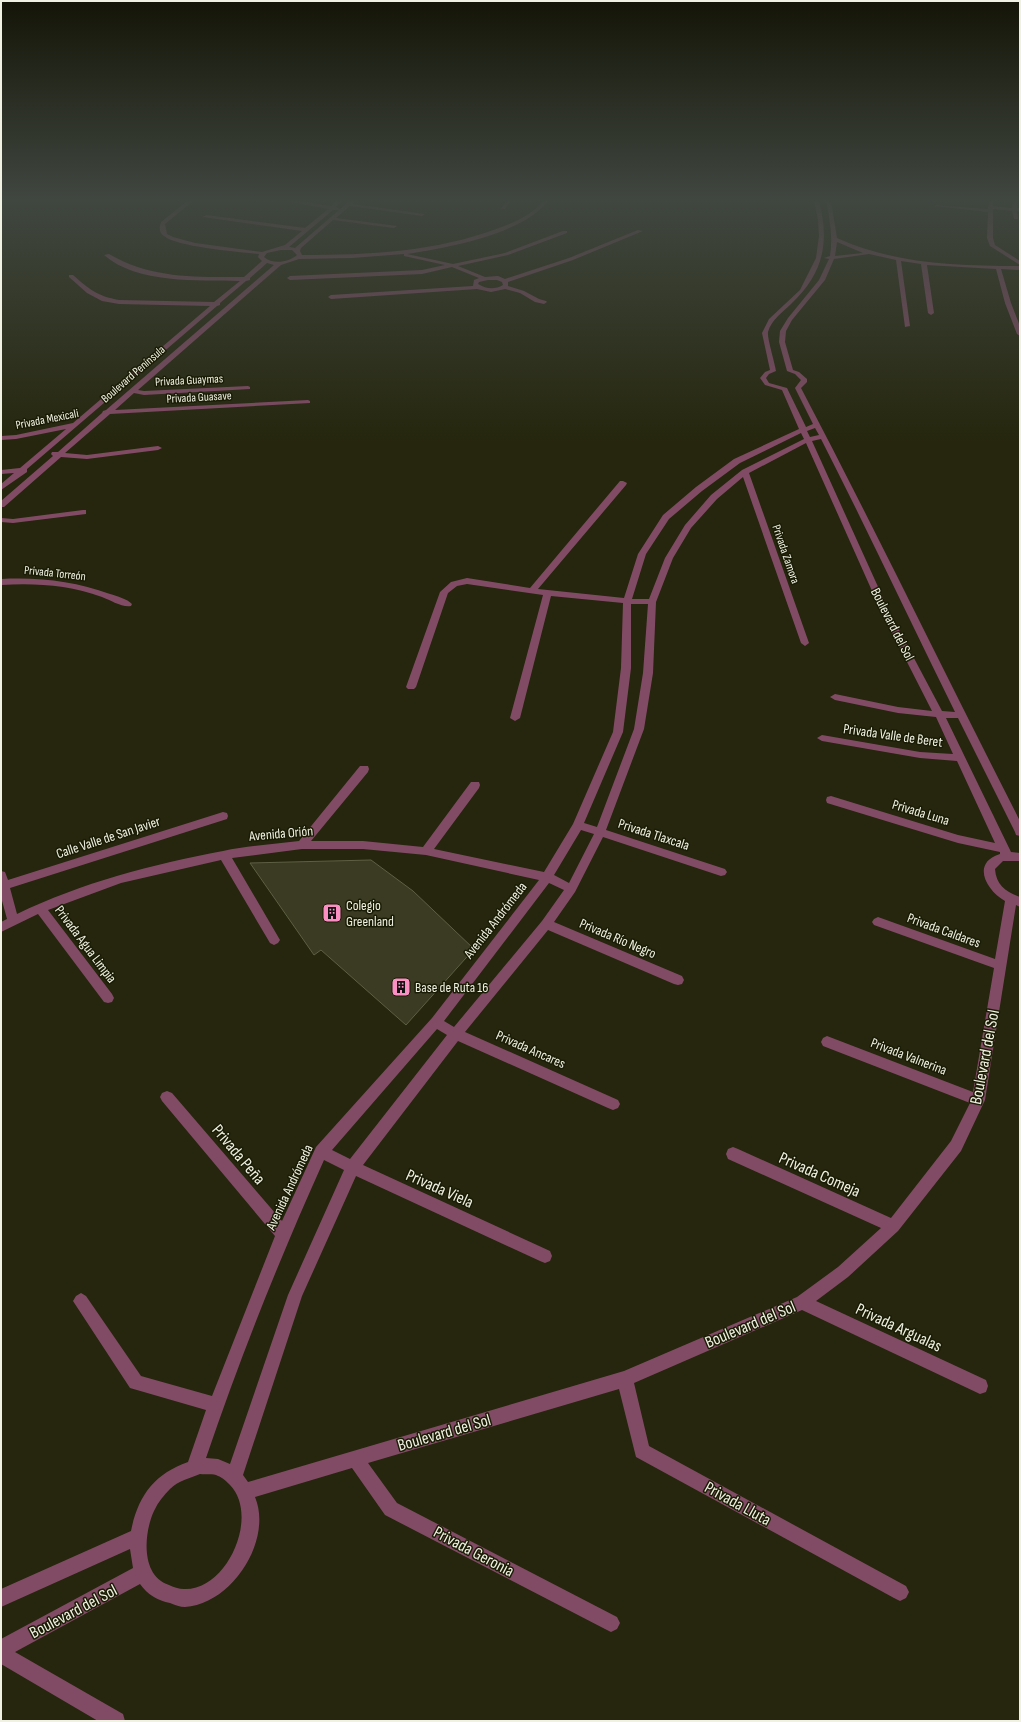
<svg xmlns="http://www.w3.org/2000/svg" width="1021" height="1722" font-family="'Sofia Sans Condensed',sans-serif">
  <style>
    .building { fill: #3a3b22; stroke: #5e5f45 }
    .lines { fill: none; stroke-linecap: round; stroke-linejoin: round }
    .minor { fill: #824b65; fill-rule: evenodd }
    .labels { text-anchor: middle; stroke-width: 3; stroke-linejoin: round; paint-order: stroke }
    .far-street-label { font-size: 12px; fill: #f0f1e2; stroke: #1b1c05 }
    .street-label { font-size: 14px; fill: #f0f1e2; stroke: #1b1c05 }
    .poi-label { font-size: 14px; fill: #f0f1e2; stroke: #1b1c05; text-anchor: start }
    .near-street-label { font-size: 17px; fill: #f0f1e2; stroke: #1b1c05 }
  </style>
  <rect width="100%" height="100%" fill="#25260d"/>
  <path class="building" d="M371,860L413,891L474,949L406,1025L321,950L314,955L250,863Z"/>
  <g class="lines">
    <path class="minor" d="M187,201H193L165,224L167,234L173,237L195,243L262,252L285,245L302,231L203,217L206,215L305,228L328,209L285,201H299L331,206L336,201H342L336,207L340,209L349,201H355L353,204L425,214L422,216L350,206L336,218L397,226L394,228L333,220L301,248L300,251L302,255C370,255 435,252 499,228C515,222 532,215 543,201H548C523,234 447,248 407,254L453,264L505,253L563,231H567V233L508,255L458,266L485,277L498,276L505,279L569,258L638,230L643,231L573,260L508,282V286L524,291L539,299L546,301L547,302L544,304L535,302L520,293L505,289L491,292L477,289L331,299L328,297L331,295L473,286L474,280L479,278L452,267L422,274L290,280L287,278L290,276L422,270L445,265L404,256V254L352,258L299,259L281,265L138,390L144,391L248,386L250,387V389L144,395L134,393L115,410L308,400L310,401V403L110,414L65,453L87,455L158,446L162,448L158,450L87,459L61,457L4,507H1V501L53,456L51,454L52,452H58L102,413L103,411L106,410L274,265L267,263L250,278V280L246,281L220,303V305L217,306L27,469V472L1,490V484L14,473L1,474V470L20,468L66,429L16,439L1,440V436L16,435L73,423L210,306L119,304L102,301L87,293L69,277V275H73C89,289 97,296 119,300L214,302L240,281C199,280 137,284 104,255L109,254C152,279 195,277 244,277L262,261L258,257L259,254C240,252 177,247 164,236C159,233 159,227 161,222ZM333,210H339L295,248L289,247ZM281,250H292L297,255C289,262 273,265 264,257L267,253ZM488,280H497L502,282L503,285C495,290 486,289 478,284L479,282Z
      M506,201H511L505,209H501Z
      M814,201H819C830,243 823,274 791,304C783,312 771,320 768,332C767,338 775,363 776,371L769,374L766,378L769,383L787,388L806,427L813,424L795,388L801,380L795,374L787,371L779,342L780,331L788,318L819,280L829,259L824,258L830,256C833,237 830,220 826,201H831L837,238C894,264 957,266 1020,266V270L1001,269L1011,303L1020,326V336L1017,334L1005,303L996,269L927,265L934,313L931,315L928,313L921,264L901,261L910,326L905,327L896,260L869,254L834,259L825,280L792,320L786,331L785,342L793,370L799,372L807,379V382L801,388C876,531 947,678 1020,821V836L1016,835L1015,832L958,718H946L1011,852L1020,853V861H1003L995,869C996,885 1006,892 1020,897V907L1016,905L985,1100L961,1151L898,1231L848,1277L816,1301L986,1380L988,1386L986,1392L980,1394L802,1310L634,1383L649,1446L906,1586L909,1592L906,1598L900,1601L894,1598L636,1457L619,1389L368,1463L397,1503L617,1617L620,1623L617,1629L611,1632L605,1629L385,1515L352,1468L255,1497C273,1540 232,1604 185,1607C180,1607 175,1605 170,1603C158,1601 147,1594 140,1584L15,1652L123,1714L125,1721H98L1,1664V1639L133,1568L130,1549L1,1607V1589L131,1531C138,1496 154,1474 188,1462L206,1410L130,1388L73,1301L76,1296L81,1293L86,1296L141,1376L212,1396L275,1236L162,1101L160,1097L162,1093L167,1091L172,1093L282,1221L316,1147L432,1018L539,880L426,855L363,849H302L232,858L280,940L278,943L274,945L270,943L221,860L121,883L48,910L112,994L114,998L112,1002L108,1003L104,1002L38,914L1,932V922L7,919L1,897V871L5,872L8,880L223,812L227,813L228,816L227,819L10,888L17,914C81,883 153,864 223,851C248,846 274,844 299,841L360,766H368L369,769L368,772L311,841H363L423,847L471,782H479L480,785L479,788L434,849L544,872L573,824L613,732L621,668L623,603L551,596L520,718L515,721L510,718L543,595L467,584L457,586L448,593L416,687L414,689H408L406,687L440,592L451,582L467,578L530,588L620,481H623L627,483L626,485L538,589L624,598L638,554L663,515L696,487L734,459L799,429L782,390L765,385L760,378L765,372L770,370L762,333L769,319L800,290L816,258L819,236L818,220ZM837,242L863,253L835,256ZM815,428L819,435L810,437L807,431ZM801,433L804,439L742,470L711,495L685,525L665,558L649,599H632L646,554L669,519L702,491L740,463ZM821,439C867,529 910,621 955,712L942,711L889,611L812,441ZM806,443L881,611L932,711L898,707L835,694L830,697L835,700L898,713L936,717L953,754L920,752L822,735L817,738L822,741L920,758L957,761L995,843L958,835L831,796L827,797L826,800L827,803L958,843L1000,852V854C971,863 986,890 1005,901L995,959L878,917L874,919L872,922L874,925L994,968L973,1092L827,1036L823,1038L821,1042L823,1046L970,1103L951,1141L891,1218L738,1149L733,1147L728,1149L726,1154L728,1159L881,1228L838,1267L797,1297L624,1371L248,1482L243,1475L302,1296L356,1176L540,1261L545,1263L550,1261L552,1256L550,1251L363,1165L458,1041L608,1108L613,1110L618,1108L620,1104L618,1100L465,1032L548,930L674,984L678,985L682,984L684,980L682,976L554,922L575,892L603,837L721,876L725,875L727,872L725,869L606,830L644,729L653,673L656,602L673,558L691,528L717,499L743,477L801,643L805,646L809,643L749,473ZM631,604H648L643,673L634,729L597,827L584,823L623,732L631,668ZM581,830L594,834L569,883L554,875ZM549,883L564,890L542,921L454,1027L444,1021ZM437,1029L447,1035L350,1159L332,1150ZM324,1160L344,1170L288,1295L230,1464L218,1459L206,1458C240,1357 280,1258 324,1160ZM200,1474C206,1475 213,1473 218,1476C222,1477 227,1482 230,1485C260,1516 227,1591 184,1589C179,1589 173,1587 169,1585C140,1576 144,1532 154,1511C158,1502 164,1495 170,1489C178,1481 190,1478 200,1474Z
      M989,201H993V206L1012,208L1013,201H1018L1017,208H1020V212L1017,211L1018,219H1014L1012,211L993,209V238L995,245L1020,261V265L990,246L987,238L988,212L934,206L936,205L988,209Z
      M83,510H86V514L13,523L1,522V518L13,519Z
      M1,579C39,577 74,581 110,594C117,596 127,599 132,604L131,606C123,608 110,600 102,597C69,585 36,583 1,585Z"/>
  </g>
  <linearGradient id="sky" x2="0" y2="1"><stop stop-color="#141507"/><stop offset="0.45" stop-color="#404740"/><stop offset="1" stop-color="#404740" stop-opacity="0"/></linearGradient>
  <rect width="1021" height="443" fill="url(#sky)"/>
  <defs>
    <g id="building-square" transform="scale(1)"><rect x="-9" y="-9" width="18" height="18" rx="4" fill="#fb8fc4" stroke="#1b1c05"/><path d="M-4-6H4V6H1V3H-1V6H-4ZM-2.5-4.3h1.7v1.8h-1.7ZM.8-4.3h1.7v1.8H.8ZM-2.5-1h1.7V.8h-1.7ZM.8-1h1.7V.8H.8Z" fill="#111"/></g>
  </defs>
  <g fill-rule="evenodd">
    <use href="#building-square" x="332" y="913"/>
    <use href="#building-square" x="401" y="987"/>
  </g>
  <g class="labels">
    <g class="far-street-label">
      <text transform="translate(133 374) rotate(-41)" y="4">Boulevard Península</text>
      <text transform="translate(189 380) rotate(-3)" y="4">Privada Guaymas</text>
      <text transform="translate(199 397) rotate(-3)" y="4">Privada Guasave</text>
      <text transform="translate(47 419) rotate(-11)" y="4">Privada Mexicali</text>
      <text transform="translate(786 554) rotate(71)" y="4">Privada Zamora</text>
      <text transform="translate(55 573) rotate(6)" y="4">Privada Torreón</text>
    </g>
    <g class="street-label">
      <text transform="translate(893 624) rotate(63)" y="5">Boulevard del Sol</text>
      <text transform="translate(893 735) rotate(8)" y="5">Privada Valle de Beret</text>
      <text transform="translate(921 812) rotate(17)" y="5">Privada Luna</text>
      <text transform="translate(281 833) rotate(-5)" y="5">Avenida Orión</text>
      <text transform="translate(654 834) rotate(18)" y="5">Privada Tlaxcala</text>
      <text transform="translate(108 837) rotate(-18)" y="5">Calle Valle de San Javier</text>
      <text transform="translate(495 920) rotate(-52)" y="5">Avenida Andrómeda</text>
      <text transform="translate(944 930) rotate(20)" y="5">Privada Caldares</text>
      <text transform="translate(618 938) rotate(23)" y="5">Privada Río Negro</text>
      <text transform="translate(86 944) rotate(53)" y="5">Privada Agua Limpia</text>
      <text transform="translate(531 1049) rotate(24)" y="5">Privada Ancares</text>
      <text transform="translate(909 1056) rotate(21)" y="5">Privada Valnerina</text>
      <text transform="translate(289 1187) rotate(-65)" y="5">Avenida Andrómeda</text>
    </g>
    <g class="poi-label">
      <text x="346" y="910">Colegio<tspan x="346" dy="16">Greenland</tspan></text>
      <text x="415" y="992">Base de Ruta 16</text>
    </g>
    <g class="near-street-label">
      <text transform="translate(984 1057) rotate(-79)" y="6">Boulevard del Sol</text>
      <text transform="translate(239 1154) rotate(50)" y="6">Privada Peña</text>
      <text transform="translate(820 1174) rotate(24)" y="6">Privada Comeja</text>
      <text transform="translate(440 1188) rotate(24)" y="6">Privada Viela</text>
      <text transform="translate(750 1324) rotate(-23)" y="6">Boulevard del Sol</text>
      <text transform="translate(899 1327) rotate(25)" y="6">Privada Argualas</text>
      <text transform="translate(444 1432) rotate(-16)" y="6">Boulevard del Sol</text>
      <text transform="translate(738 1503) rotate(29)" y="6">Privada Lluta</text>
      <text transform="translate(474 1551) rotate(28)" y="6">Privada Geronia</text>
      <text transform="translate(73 1611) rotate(-28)" y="6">Boulevard del Sol</text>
    </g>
  </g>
  <rect width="1021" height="1722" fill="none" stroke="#f0f1e2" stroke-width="4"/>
</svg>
